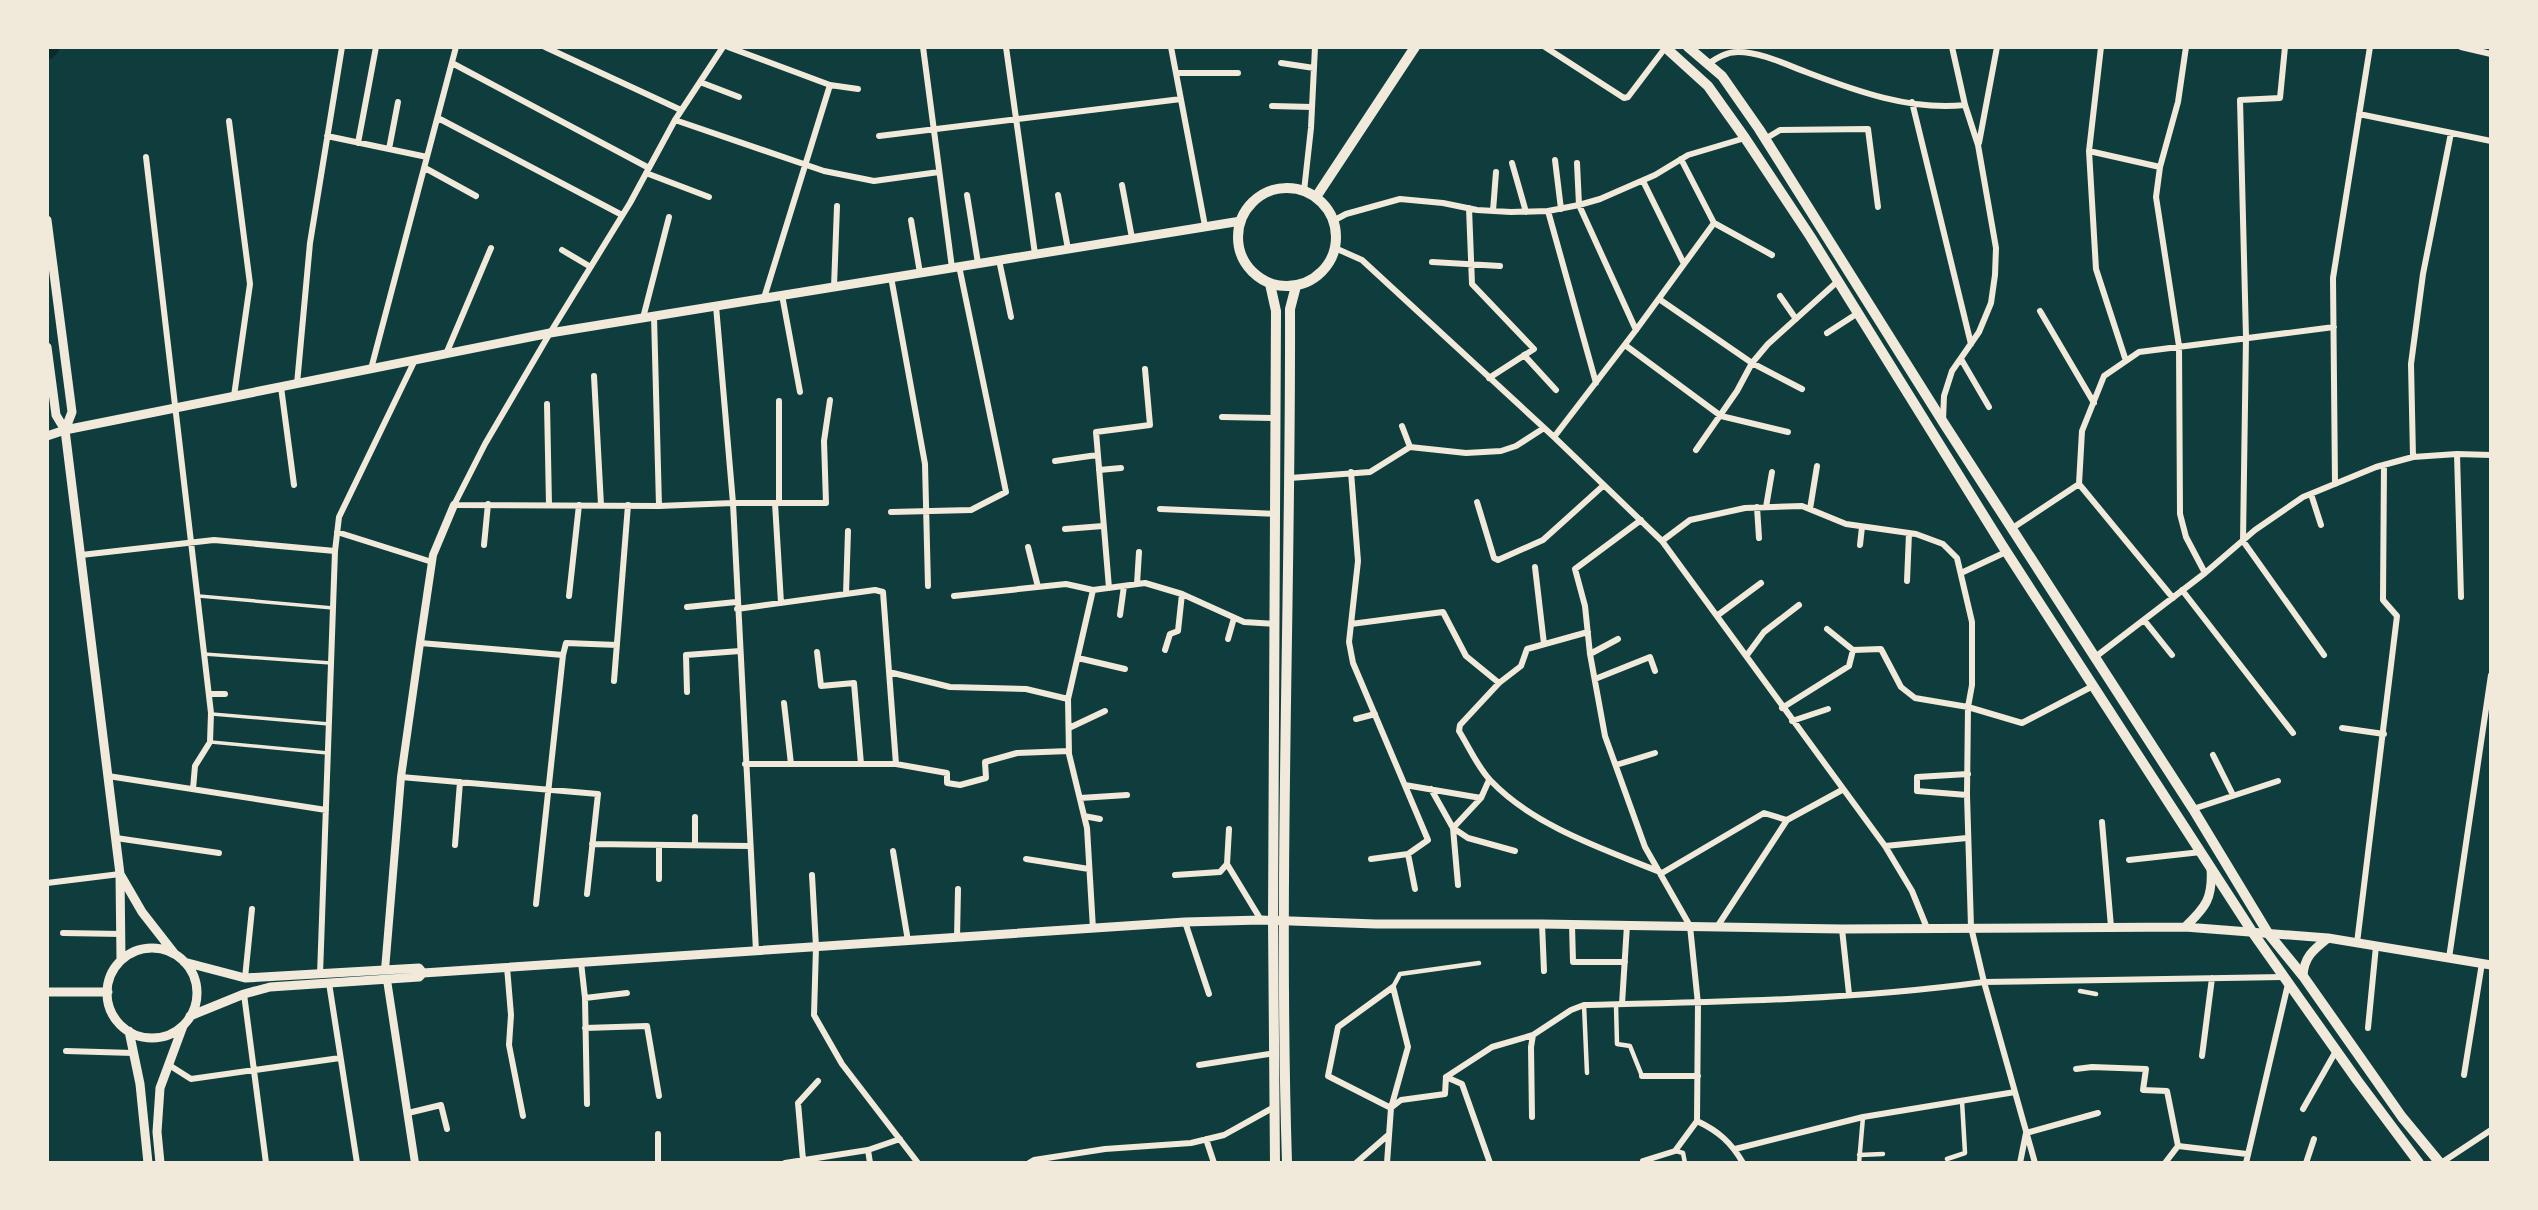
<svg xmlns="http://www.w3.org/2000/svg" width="2538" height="1210" font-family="'Alegreya Sans',sans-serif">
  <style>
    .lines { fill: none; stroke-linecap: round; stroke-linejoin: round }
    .river { stroke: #0a2a2b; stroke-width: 19 }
    .service { stroke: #f1e9da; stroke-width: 3.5 }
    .pedestrian { stroke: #f1e9da; stroke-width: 4.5 }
    .minor { stroke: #f1e9da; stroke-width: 6 }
    .tertiary { stroke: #f1e9da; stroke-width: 8 }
    .secondary { stroke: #f1e9da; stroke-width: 9 }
    .primary { stroke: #f1e9da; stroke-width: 10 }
  </style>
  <rect width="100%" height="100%" fill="#0f3d3e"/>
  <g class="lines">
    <path class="river" d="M47,50L50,47"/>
    <path class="service" d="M199,596L333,608
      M204,654L331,663
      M212,714L329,724
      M211,742L328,753"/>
    <path class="pedestrian" d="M1393,987L1400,974L1479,963
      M2080,991L2096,994
      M1584,1005L1587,1073
      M1616,1005L1617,1044L1630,1046L1642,1076
      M1676,1151L1683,1153L1685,1163
      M1859,1155L1883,1154
      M1947,1159L1965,1153L1962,1101
      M1859,1163L1863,1117"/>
    <path class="minor" d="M545,47L681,110
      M723,47L675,120L630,203L550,333L485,444L454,505L659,506L733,503H826L824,441L830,400
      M728,47L830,85L764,298
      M923,47L952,268
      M1006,47L1035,254
      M1171,47L1205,226
      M1545,47L1624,98L1628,97L1665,48
      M2101,47L2089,151L2096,269L2126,361
      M2186,47L2178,102L2160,167L2156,197L2179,346L2180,514L2186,537L2205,573
      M2285,47L2280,98L2240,100L2246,337L2243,541L2324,655
      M2461,47L2491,54
      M452,63L649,168
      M1281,63L1314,68
      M1708,64C1717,58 1726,52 1738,52C1760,52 1785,64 1806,72C1856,91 1911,111 1965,105
      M1176,73H1238
      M700,82L739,97
      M830,85L858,89
      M1912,102L1971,344
      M1272,106L1312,107
      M2359,114L2491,141
      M438,118L622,215
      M675,120L824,171L874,181L939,172
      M229,121L250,284L234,396
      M327,136L427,157
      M879,136L1181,99
      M1765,139L1780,130L1868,129L1878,207
      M358,143L376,47
      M1979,143L1997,47
      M389,149L398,102
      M2089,151L2160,167
      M146,157L211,713L210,742L195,766L193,789
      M1681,159L1714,223L1772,255
      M1555,160L1561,209
      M1512,163L1526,212
      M1577,163L1579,205L1636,330
      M425,168L476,196
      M646,173L709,197
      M1643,181L1684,264
      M1122,185L1132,238
      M1304,191L1311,128L1315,47
      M967,195L978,263
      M1058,195L1068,249
      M1469,208L1472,284L1534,349L1489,378
      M1493,211L1496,172
      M1548,211L1596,383
      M911,220L920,273
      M1333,221L1346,214L1400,199L1443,203L1477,210L1511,212L1548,211L1579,205L1600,199L1655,175L1688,155L1745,138
      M1335,248L1362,260L1554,437L1662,541L1885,846L1912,891L1927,928
      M562,250L589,266
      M999,260L1011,317
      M1432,262L1500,266
      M891,277L925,464L928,586
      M834,287L837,206
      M782,295L800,392
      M1780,296L1796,319
      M1659,299L1752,363L1802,389
      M716,306L733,503L756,951
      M2040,311L2094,403
      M654,316L659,506
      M643,318L669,217
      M1827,333L1858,313
      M1625,345L1721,416L1788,432
      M446,354L491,248
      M1524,355L1556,390
      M1961,359L1989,407
      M371,369L456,47
      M594,376L601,505
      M297,384L310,243L342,47
      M281,387L294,485
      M779,401V503
      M547,404L549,505
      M1222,417L1276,418
      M1943,420L1944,396L1952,371L1979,332L1991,303L1995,275L1996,248L1978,145L1965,105L1952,47
      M1402,426L1410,447
      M1554,437L1636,330L1714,223
      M1696,450L1737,391L1752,363L1768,344L1838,281
      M2457,454L2461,597
      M2413,457L2411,364L2423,274L2451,133
      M1055,461L1097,455
      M1099,470L1121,468
      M1351,472L1358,561L1349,642L1353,663L1428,840L1408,854L1371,859
      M1290,478L1370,472L1410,447L1466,453L1501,451L1516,446L1544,428
      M2079,484L2082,431L2104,376L2139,352L2334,327
      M2079,484L2173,598
      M2335,484L2333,278L2370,47
      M2311,494L2321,525
      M1477,502L1494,558L1498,560L1543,540L1604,485
      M775,503L781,603
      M1757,507L1759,538
      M1766,507L1772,472
      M1160,509L1275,514
      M1810,509L1817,466
      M891,512L971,510L1006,492L959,266
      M1641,520L1575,569L1585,606L1590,654L1605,736L1645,847L1690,926L1698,1004L1697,1121C1718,1131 1731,1142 1743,1163
      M1065,529L1103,526
      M2011,529L2079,484
      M337,532L432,562
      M1662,541L1690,520L1745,508L1802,506L1846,524L1916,534L1943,544L1957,558L1972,622V685L1968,707L1967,795L1971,927L1984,982L2035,1163
      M484,545L488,504
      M1860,545L1862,527
      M1028,547L1038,587
      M81,555L214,540L335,551
      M1535,567L1544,644
      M1961,573L2006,552
      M1907,581L1909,533
      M1137,584L1139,552
      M1109,588L1096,432L1150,425L1145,369
      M1093,590L1068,699L1069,754L1087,828L1093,929
      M2182,590L2293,733
      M846,594L848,531
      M569,596L579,505
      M954,596L1066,584L1093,590L1145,583L1182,594L1244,622L1274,624
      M687,607L736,602
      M737,609L875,590L883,592L896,764
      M1120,615L1124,586
      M1718,615L1761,583
      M2144,620L2172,655
      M1351,624L1443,612L1466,656L1499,683
      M1827,629L1853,650L1881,649L1901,687L1915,698L1968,707L2022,723L2093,686
      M1588,632L1527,649L1521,666L1499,683L1460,725L1459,731C1469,747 1478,768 1491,781C1534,826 1603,849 1660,872
      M1228,639L1234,618
      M420,643L563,655
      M1165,650L1170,634L1178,631L1182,594
      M817,652L821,686L854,683L861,764
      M1590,654L1618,639
      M1747,655L1764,632L1799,605
      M1078,658L1125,669
      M2094,658L2205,573L2255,530L2303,497L2376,467L2413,457L2457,454L2491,455
      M889,672L950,687L1026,689L1068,699
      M1595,679L1650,657L1655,671
      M614,681L628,505
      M687,692L686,655L740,651
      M209,694H225
      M784,703L791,764
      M1782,708L1849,666L1853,650
      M1356,719L1375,714
      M1792,721L1828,709
      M1069,728L1105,711
      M2342,728L2384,734
      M2213,755L2233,795
      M745,764H896L947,773V783L960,785L986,778L985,762L1017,753L1069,751
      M1616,765L1655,753
      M108,776L326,810
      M401,777L598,794L587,894
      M1405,785L1481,798
      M1431,789L1453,828L1458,885
      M1967,795L1917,791V777L1968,774
      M1080,798L1127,795
      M2193,809L2278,781
      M1084,816L1100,819
      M2102,822L2111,927
      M1453,828L1468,838L1515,851
      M1453,828L1481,798L1489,780
      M1229,829L1227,864L1261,920
      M116,838L219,853
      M592,844L749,846
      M455,845L460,782
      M659,845V879
      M695,845V817
      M1885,846L1967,838
      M893,851L908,941
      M1408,854L1415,889
      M1026,859L1089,869
      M2129,860L2201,852
      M1662,873L1764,813L1787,820
      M812,875L816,947L814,1015L842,1064L918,1163
      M1175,875L1220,872L1227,864
      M47,883L120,874
      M536,904L563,655L566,643L617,645
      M1185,922L1209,994
      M1542,924L1544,971
      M1572,925L1573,962H1625
      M1717,927L1787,820L1842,790
      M1842,929L1849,994
      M63,933L122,934
      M957,938L958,889
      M2357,943L2397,616L2383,600L2384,465
      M2449,958L2491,675
      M581,962L585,998L587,1104
      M507,967L511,1015L509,1045L523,1116
      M320,975L335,551L339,517L415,360
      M245,978L252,909
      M329,983L357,1163
      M244,994L266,1163
      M585,998L627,993
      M1622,1004L1627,925
      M585,1028L647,1026L659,1096
      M2368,1028L2376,946
      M66,1051L133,1053
      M2202,1056L2212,978
      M169,1065L191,1079L340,1058
      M1199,1065L1275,1053
      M2076,1069L2092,1067L2146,1069L2143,1090L2167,1091L2178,1146
      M2464,1075L2482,963
      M1642,1076H1698
      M1446,1077L1492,1047L1533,1035L1571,1010L1584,1005C1718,1002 1852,1000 1984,982L2283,977
      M1446,1077L1462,1084L1490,1163
      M1392,1107L1401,1100L1445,1094L1446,1077
      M2303,1109L2336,1051
      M408,1113L441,1105L447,1129
      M1532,1117L1531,1047L1533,1035
      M1206,1139L1214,1163
      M2178,1146L2247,1154
      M1735,1149L1863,1117L2015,1092
      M868,1150L870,1163
      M803,1160L798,1103L818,1081
      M658,1163V1134
      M785,1163L868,1150L900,1139
      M1029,1163L1034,1160L1105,1149L1191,1143L1224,1135L1276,1106
      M1356,1163L1387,1136
      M1387,1163L1391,1108L1408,1047L1393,987L1338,1027L1328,1076L1391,1108
      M1644,1163L1643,1161L1675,1151L1697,1121
      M2020,1163L2026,1133L2098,1113
      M2165,1163L2178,1146
      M2246,1163L2288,984
      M2306,1163L2314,1139
      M2441,1163L2491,1130"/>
    <path class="tertiary" d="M385,970L401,777L420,643L433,555L454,505
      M387,980L415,1163"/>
    <path class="secondary" d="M47,220L72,412L65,430
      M47,347L56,415L65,430L120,874
      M47,436L65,430L550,333L1241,221
      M2185,927C2206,907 2213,898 2211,868
      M107 993a45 45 0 1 1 90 0a45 45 0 1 1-90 0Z
      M121,960L120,874L142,912L174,953
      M184,962L245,978L419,968L423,973L419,977L270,987L244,994L190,1016
      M423,973L1185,922L1261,920L1376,924H1542L1842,929L2185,927L2328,938L2491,965
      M2303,976C2304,957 2313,950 2328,938
      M47,992H108
      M129,1031L140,1084L148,1163
      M160,1163L157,1132L160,1088L183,1026"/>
    <path class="primary" d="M1665,47L1708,86L1745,138L1810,236L2002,545L2253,933L2357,1080L2419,1163
      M1688,47L1722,76L1759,129L1943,422L2193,809L2268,933L2303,976L2402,1117L2440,1163
      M1238 237a49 49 0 1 1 98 0a49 49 0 1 1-98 0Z
      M1316,197L1415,47
      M1270,284L1276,311L1273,921L1275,1163
      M1287,1163C1278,878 1291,593 1290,309L1296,286"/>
  </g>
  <rect width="2538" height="1210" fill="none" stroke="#f1e9da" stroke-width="98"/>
</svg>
